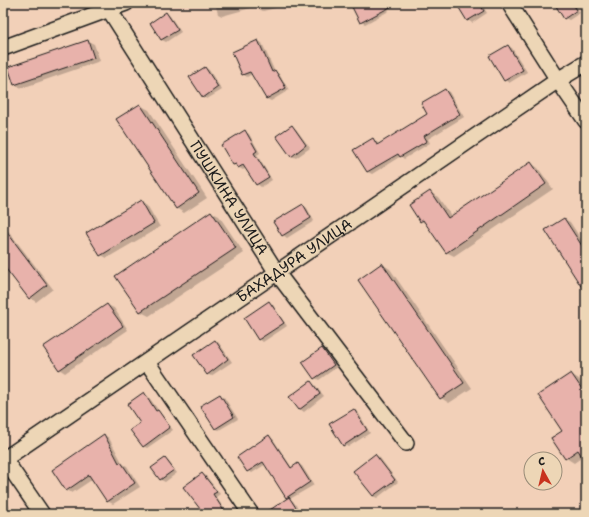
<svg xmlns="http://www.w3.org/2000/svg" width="589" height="517" font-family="'Shantell Sans',sans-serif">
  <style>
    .shadow { fill: #0003 }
    .building { fill: #e8b2ab; stroke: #1c1c1c }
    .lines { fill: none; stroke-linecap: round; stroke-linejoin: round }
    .minor-casing { stroke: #1c1c1c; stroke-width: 18 }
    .minor { stroke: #edd6b6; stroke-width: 15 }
    .labels { text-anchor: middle; stroke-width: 4; stroke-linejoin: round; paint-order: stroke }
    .street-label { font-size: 15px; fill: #1c1c1c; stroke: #edd6b6 }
  </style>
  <rect width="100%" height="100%" fill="#f2d0b8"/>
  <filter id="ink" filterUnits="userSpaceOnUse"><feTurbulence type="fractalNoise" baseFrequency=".025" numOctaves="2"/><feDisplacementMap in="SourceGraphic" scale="8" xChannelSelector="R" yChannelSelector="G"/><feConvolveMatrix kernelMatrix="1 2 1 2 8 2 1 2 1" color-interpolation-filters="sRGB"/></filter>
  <g filter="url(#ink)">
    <path class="shadow" d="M51,3H63L56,7Z
      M215,3H279L280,7L263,11L259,9L258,6L222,16L218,14Z
      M351,3H385L389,11L365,24L361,22Z
      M463,3H481L487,13L472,23L468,20Z
      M555,3H574L580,13L569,20L565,18Z
      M166,13L170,16L181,32L166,42L162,40L151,23Z
      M88,41L94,44L100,61L22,88L15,85L9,68Z
      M258,41L262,43L275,72L279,74L289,90L271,101L267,99L252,74L247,77L243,74Z
      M508,46L512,48L527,72L509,83L505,80L490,56Z
      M205,68L209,70L222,90L207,99L203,97Z
      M445,90L449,92L464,117L428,139L430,143L404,159L401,156L372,174L368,172L355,151L373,140L377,142L379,145L429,114Z
      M140,105L149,110L207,198L184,213L176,208Z
      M292,126L296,129L310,148L296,158L292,156Z
      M245,132L249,134L260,153L257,155L272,180L261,187L257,184L246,168L243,170L234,165Z
      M531,163L538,168L553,189L454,256L446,252L428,225L421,221L430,192L438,197L452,217Z
      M141,201L147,205L160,227L107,258L101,255Z
      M303,206L307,208L314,221L287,238L283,235Z
      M211,212L219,216L244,253L149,316L141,312L116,276Z
      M564,219L570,222L586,247V292Z
      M3,224L53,289L36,302L30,298L3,263Z
      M382,264L390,269L472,388L449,403L441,398L359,280Z
      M269,302L273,305L287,326L263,342L259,339Z
      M107,305L114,308L128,330L65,373L59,369Z
      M215,341L219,343L232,362L211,376L207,374Z
      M322,349L326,351L337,367L319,380L315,378Z
      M571,374L579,379L586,389V458L584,456L574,463L566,458L564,431Z
      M311,382L315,385L324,396L304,412L300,409Z
      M144,394L148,396L173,430L147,448L143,446L141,423Z
      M220,395L224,397L238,419L219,430L215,428Z
      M354,410L358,412L370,433L348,447L344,445Z
      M104,435L109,438L123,464L127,466L140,487L113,504L107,501L93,479L72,493L67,490Z
      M269,437L273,439L292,468L298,464L302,466L314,485L290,499L293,501L302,514H275L289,499L286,497L266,464L252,473L248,471Z
      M376,455L380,458L398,482L377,498L373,496Z
      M165,459L169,462L177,473L165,482L161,480L153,468Z
      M202,474L206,476L220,494L216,497L228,514H205Z
      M3,497L14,514H3Z
      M112,510L118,514H106Z"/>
    <path class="building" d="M350,3H398L360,23Z
      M456,3H479L484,11L467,21Z
      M554,3H572L577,10L564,19Z
      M166,12L178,30L161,40L150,23Z
      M88,40L94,58L14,85L8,67Z
      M258,40L272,72L275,70L286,88L266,99L250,72L242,75L232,52Z
      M508,45L523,70L504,81L489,56Z
      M205,67L218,87L203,98L189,77Z
      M445,89L460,114L424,136L427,141L400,157L398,154L367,172L353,150L373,138L377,145L427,114L421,103Z
      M140,104L199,193L176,209L116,119Z
      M292,125L306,145L291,157L276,136Z
      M245,130L257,151L254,153L269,177L256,185L243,165L238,168L236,164L233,165L221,145Z
      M531,162L546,184L446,253L423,220L420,222L409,205L430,191L448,218Z
      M141,200L154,223L100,256L86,233Z
      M303,204L311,218L282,236L273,222Z
      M211,211L236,248L140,312L115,276Z
      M564,218L586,252V294L545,230Z
      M3,227L47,285L29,299L3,265Z
      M382,263L464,383L440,399L358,280Z
      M269,301L284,323L258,340L244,318Z
      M107,304L123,326L59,370L43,347Z
      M215,340L228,359L207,375L193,355Z
      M322,348L334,365L314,379L302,362Z
      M571,373L586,395V463L578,450L565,459L551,438L562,431L538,395Z
      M311,381L320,394L299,410L289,397Z
      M144,392L156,411L158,410L170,427L143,447L130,430L140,423L127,404Z
      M220,394L234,417L215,429L200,406Z
      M354,409L367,430L343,446L329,424Z
      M104,434L119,463L121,462L135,483L107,502L89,475L66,491L52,470Z
      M269,435L291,468L298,463L310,482L286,498L263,462L247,472L237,457Z
      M375,454L395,480L373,496L353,471Z
      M165,458L174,470L160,480L151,468Z
      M202,473L217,492L213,494L226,514H204L183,487Z
      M289,497L300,514H264Z"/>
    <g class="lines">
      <g class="minor-casing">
        <g id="minor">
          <path id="s1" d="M105,3L277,273L406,443"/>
          <path d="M509,3L558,80L586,121"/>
          <path d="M3,48L126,3"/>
          <path d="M147,362L251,514"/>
          <path d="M3,457L42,514"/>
          <path id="s2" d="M3,460L558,80L586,63"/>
        </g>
      </g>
      <use href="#minor" class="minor"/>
    </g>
  </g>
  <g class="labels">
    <g class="street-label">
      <text dy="5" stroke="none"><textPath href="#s1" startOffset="231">ПУШКИНА УЛИЦА</textPath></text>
      <text dy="5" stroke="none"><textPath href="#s2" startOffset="353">БАХАДУРА УЛИЦА</textPath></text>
    </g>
  </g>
  <rect width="589" height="517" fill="none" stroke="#edd6b6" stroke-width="16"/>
  <rect x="8" y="8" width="573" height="501" fill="none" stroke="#1c1c1c" stroke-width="1.5" filter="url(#ink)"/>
  <g transform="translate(543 471) rotate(352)"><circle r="19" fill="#edd6b6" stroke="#998c78"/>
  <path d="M0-3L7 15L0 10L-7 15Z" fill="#c8321e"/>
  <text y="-6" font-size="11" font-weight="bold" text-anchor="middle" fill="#1c1c1c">С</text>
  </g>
</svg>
